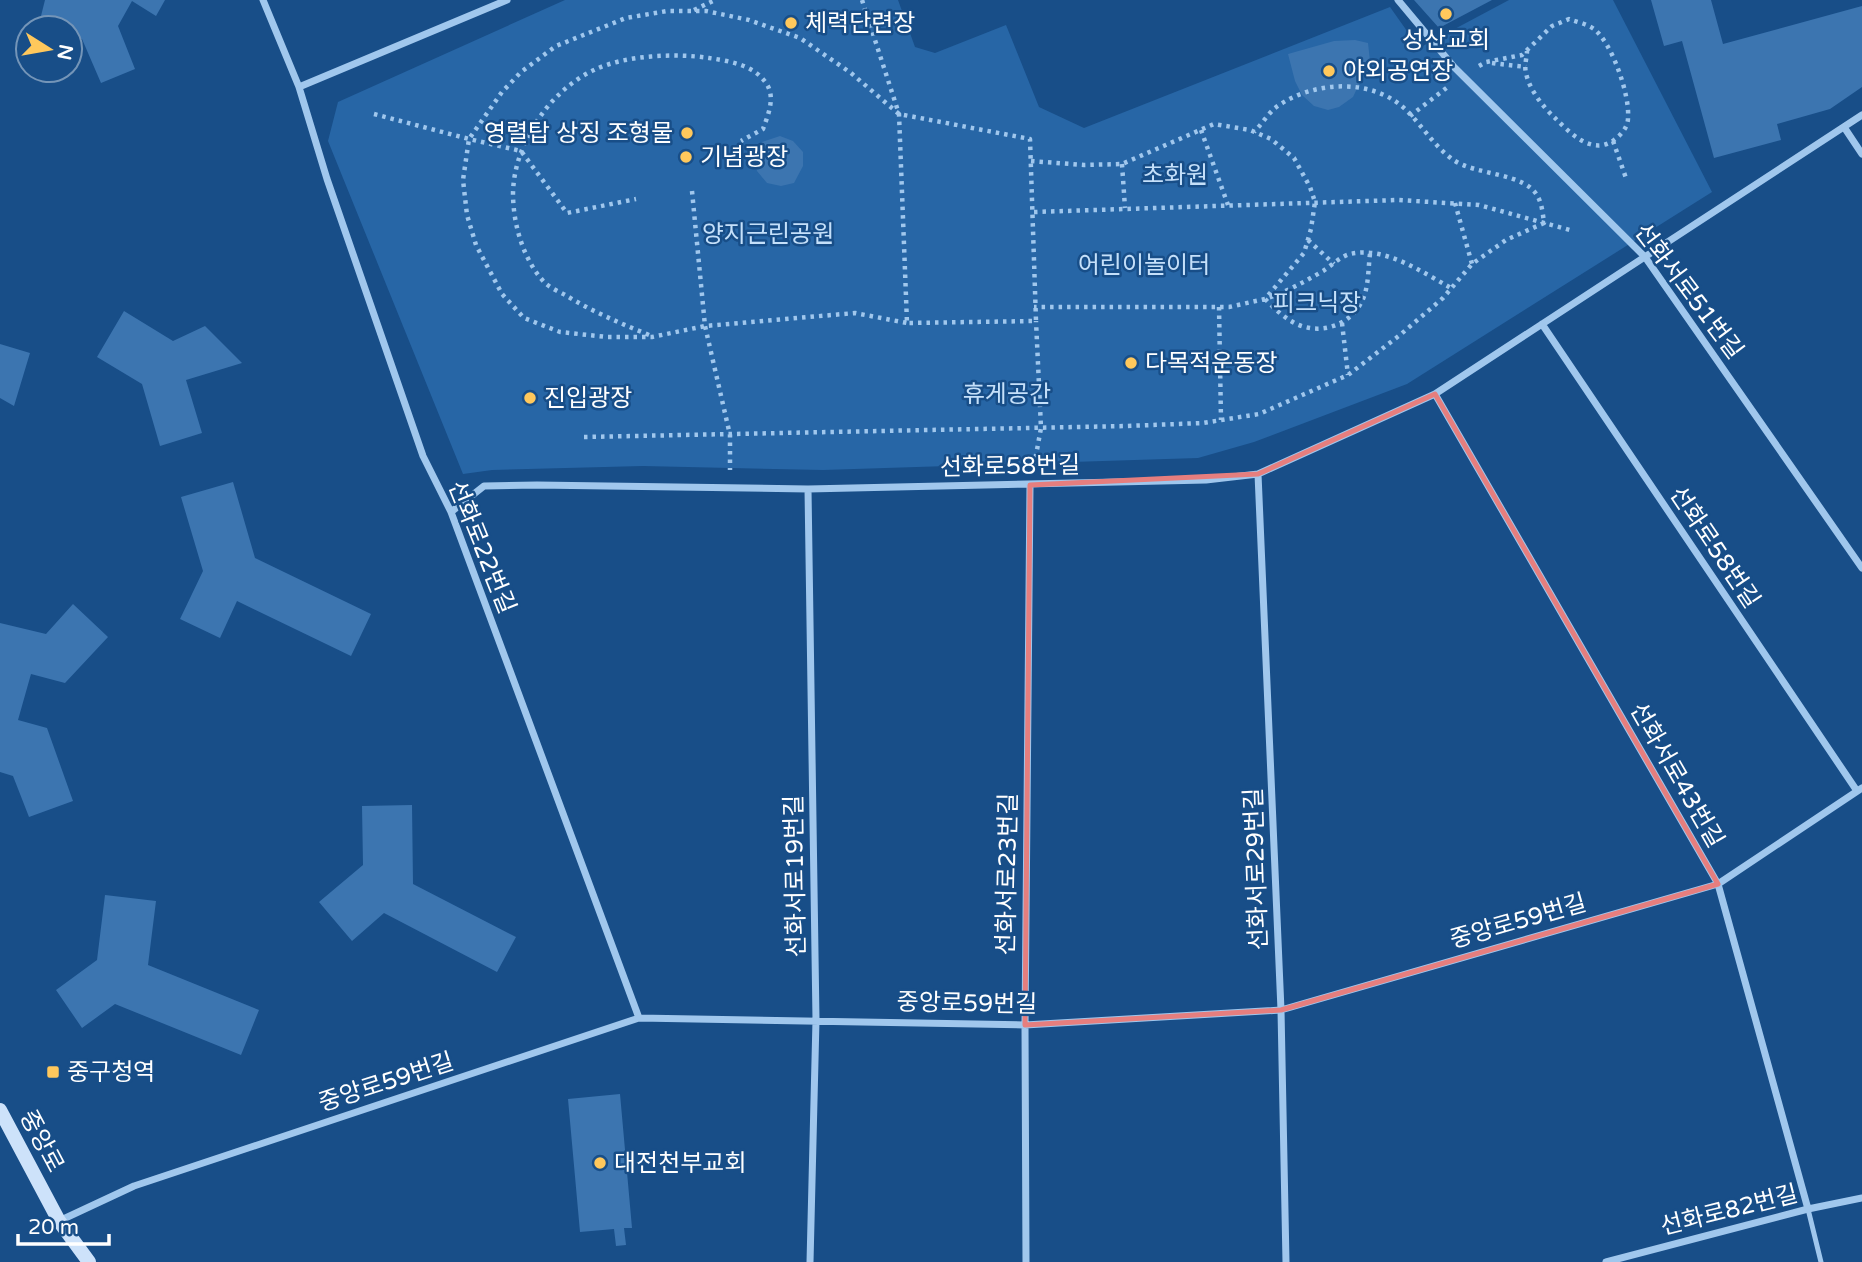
<svg xmlns="http://www.w3.org/2000/svg" width="1862" height="1262" font-family="'Varela Round','Noto Sans KR',sans-serif">
  <style>
    .green { fill: #2766a6 }
    .building { fill: #3c75b0 }
    .lines { fill: none; stroke-linecap: round; stroke-linejoin: round }
    .path { stroke: #a0c7ed; stroke-width: 4.5; stroke-dasharray: 3.5 5; stroke-linecap: butt }
    .lane { stroke: #a0c7ed; stroke-width: 5 }
    .street { stroke: #a0c7ed; stroke-width: 7 }
    .secondary { stroke: #cde2fa; stroke-width: 14 }
    .marked { fill: none; stroke: #e67e7e; stroke-width: 5; stroke-linejoin: round }
    .poi-dot { fill: #ffc85c; stroke: #184e88; stroke-width: 2.5 }
    .labels { text-anchor: middle; stroke-width: 5; stroke-linejoin: round; paint-order: stroke }
    .poi-label { font-size: 24px; fill: #fff; stroke: #184e88; text-anchor: start }
    .park-label { font-size: 24px; fill: #c5e0fa; stroke: #184e88 }
    .street-label { font-size: 24px; fill: #fff; stroke: #184e88 }
  </style>
  <rect width="100%" height="100%" fill="#184e88"/>
  <path class="green" d="M565,0H898L915,47L935,53L1006,25L1039,107L1084,128L1390,7L1419,48L1509,0H1613L1712,192L1407,384L1254,442L1198,458L823,470L643,466L492,470L463,474L328,141L338,102Z"/>
  <path class="building" d="M45,0H165L156,16L132,1L118,26L135,69L101,83L82,39L70,36V28H38Z
    M1414,0H1492L1439,28Z
    M1651,0H1711L1723,44L1862,6V87L1830,109L1777,124L1781,140L1714,158L1682,41L1664,46Z
    M1355,40L1368,43L1370,61L1353,97L1339,107L1328,110L1314,106L1302,95L1295,81L1288,54L1334,41Z
    M780,136L793,141L803,152V166L794,183L781,186L767,183L757,171L753,157L762,142Z
    M124,311L173,341L205,326L242,363L186,380L202,433L160,446L142,384L97,357Z
    M0,344L30,353L14,406L0,398Z
    M233,482L255,558L371,614L351,656L237,601L220,638L180,619L203,571L181,497Z
    M73,604L108,637L65,683L31,674L18,720L47,728L73,801L29,817L13,776L0,772V623L46,634Z
    M412,805L413,884L516,937L497,972L384,913L352,941L319,902L363,865L362,806Z
    M105,895L156,901L148,965L259,1010L241,1055L115,1004L82,1028L56,990L97,960Z
    M620,1094L632,1228H624L626,1245L616,1246L614,1229L580,1232L568,1099Z"/>
  <g class="lines">
    <path class="path" d="M862,0L899,114L907,323L1036,321L1030,139L899,114L851,73L800,38L749,20L706,11H667L626,18L556,46L521,72L502,92L469,139L463,180L467,215L476,245L502,294L524,318L560,332L607,337H652L705,326L855,313L907,323
      M694,10L715,0
      M1492,63L1526,67
      M1479,66L1486,62L1522,55L1552,26L1569,19C1577,22 1587,24 1594,29C1612,43 1630,95 1628,118C1628,127 1621,135 1614,140C1592,156 1570,133 1555,118C1543,107 1529,89 1526,73C1524,66 1527,57 1527,51
      M374,114L469,139L521,151L567,213L636,199
      M1410,116L1449,86
      M1201,130L1228,205
      M1613,141L1627,181
      M1031,161L1084,165L1122,164L1214,124L1250,130L1271,139L1294,158L1310,187L1315,202L1311,229L1304,253L1265,299L1229,307H1034
      M1122,164L1125,208
      M692,191L705,326L730,435V470
      M1455,203L1472,264
      M1034,212L1398,200L1479,205L1570,230
      M1308,240L1334,264
      M1370,254C1368,269 1369,289 1361,303C1351,322 1327,333 1305,327C1289,323 1276,310 1265,299C1286,292 1304,282 1323,271C1331,266 1341,256 1350,254C1385,246 1422,272 1451,288
      M1219,307L1221,420
      M1342,323L1348,375
      M649,335C620,323 593,312 567,296C560,292 550,288 544,282C523,259 513,224 513,193C514,144 549,91 594,70C625,55 676,53 709,58C729,61 754,65 766,83C776,97 768,115 763,129L741,141
      M584,437L1126,426L1203,423L1259,414L1348,375L1400,335L1443,298L1472,264L1506,240L1544,223C1543,215 1542,204 1538,197C1526,172 1475,176 1452,159C1433,145 1422,125 1405,109C1371,77 1311,81 1275,108C1268,114 1261,125 1254,132
      M1034,466L1041,428L1036,321"/>
    <path class="lane" d="M1808,1209L1821,1262"/>
    <path class="street" d="M263,0L299,87L327,179L423,456L451,512L639,1018
      M1398,0L1454,67L1645,257L1862,568
      M299,87L507,0
      M1844,127L1862,154
      M1542,324L1857,791
      M1435,394L1718,884L1808,1209
      M1258,474L1281,1010L1286,1262
      M808,489L816,1020L810,1262
      M451,512L484,486L537,485L808,489L1206,480L1258,474L1435,394L1862,115
      M59,1221L134,1186L639,1018L1025,1025L1281,1010L1718,884L1862,788
      M1026,1262L1025,1025L1030,485
      M1606,1262L1808,1209L1862,1198"/>
    <path class="secondary" d="M0,1110L59,1221L89,1262"/>
  </g>
  <path class="marked" d="M1435,394L1718,884L1281,1010L1025,1025L1030,485L1258,474Z"/>
  <g class="poi-dot">
    <circle cx="1446" cy="14" r="7"/>
    <circle cx="791" cy="23" r="7"/>
    <circle cx="1329" cy="71" r="7"/>
    <circle cx="687" cy="133" r="7"/>
    <circle cx="686" cy="157" r="7"/>
    <circle cx="1131" cy="363" r="7"/>
    <circle cx="530" cy="398" r="7"/>
    <rect x="46" y="1065" width="14" height="14" rx="3.5"/>
    <circle cx="600" cy="1163" r="7"/>
  </g>
  <g class="labels">
    <g class="poi-label">
      <text x="805" y="31">체력단련장</text>
      <text x="1446" y="48" text-anchor="middle">성산교회</text>
      <text x="1343" y="79">야외공연장</text>
      <text x="673" y="141" text-anchor="end">영렬탑 상징 조형물</text>
      <text x="700" y="165">기념광장</text>
      <text x="1145" y="371">다목적운동장</text>
      <text x="544" y="406">진입광장</text>
      <text x="67" y="1080">중구청역</text>
      <text x="614" y="1171">대전천부교회</text>
    </g>
    <g class="park-label">
      <text x="1175" y="183">초화원</text>
      <text x="768" y="242">양지근린공원</text>
      <text x="1144" y="273">어린이놀이터</text>
      <text x="1317" y="311">피크닉장</text>
      <text x="1007" y="402">휴게공간</text>
    </g>
    <g class="street-label">
      <text transform="translate(1689 291) rotate(53)" y="8">선화서로51번길</text>
      <text transform="translate(1010 466) rotate(-1)" y="8">선화로58번길</text>
      <text transform="translate(482 547) rotate(68)" y="8">선화로22번길</text>
      <text transform="translate(1715 547) rotate(56)" y="8">선화로58번길</text>
      <text transform="translate(1677 775) rotate(60)" y="8">선화서로43번길</text>
      <text transform="translate(1256 869) rotate(-92)" y="8">선화서로29번길</text>
      <text transform="translate(1007 874) rotate(-89)" y="8">선화서로23번길</text>
      <text transform="translate(795 876) rotate(-91)" y="8">선화서로19번길</text>
      <text transform="translate(1518 921) rotate(-16)" y="8">중앙로59번길</text>
      <text transform="translate(967 1003) rotate(1)" y="8">중앙로59번길</text>
      <text transform="translate(386 1082) rotate(-18)" y="8">중앙로59번길</text>
      <text transform="translate(42 1141) rotate(62)" y="8">중앙로</text>
      <text transform="translate(1729 1210) rotate(-14)" y="8">선화로82번길</text>
    </g>
  </g>
  <g transform="translate(49 49) rotate(101)"><circle r="33" fill="#184e88" stroke="#7495b8" stroke-width="2"/>
  <path d="M0-5L12 26L0 18L-12 26Z" fill="#ffc85c"/>
  <text y="-10" font-size="19" font-weight="bold" text-anchor="middle" fill="#ffffff">N</text>
  </g>
  <path d="M18 1234v10h91v-10" fill="none" stroke="#ffffff" stroke-width="3.5"/>
  <text x="28" y="1234" font-size="21" fill="#ffffff" stroke="#184e88" stroke-width="5" paint-order="stroke">20 m</text>
</svg>
